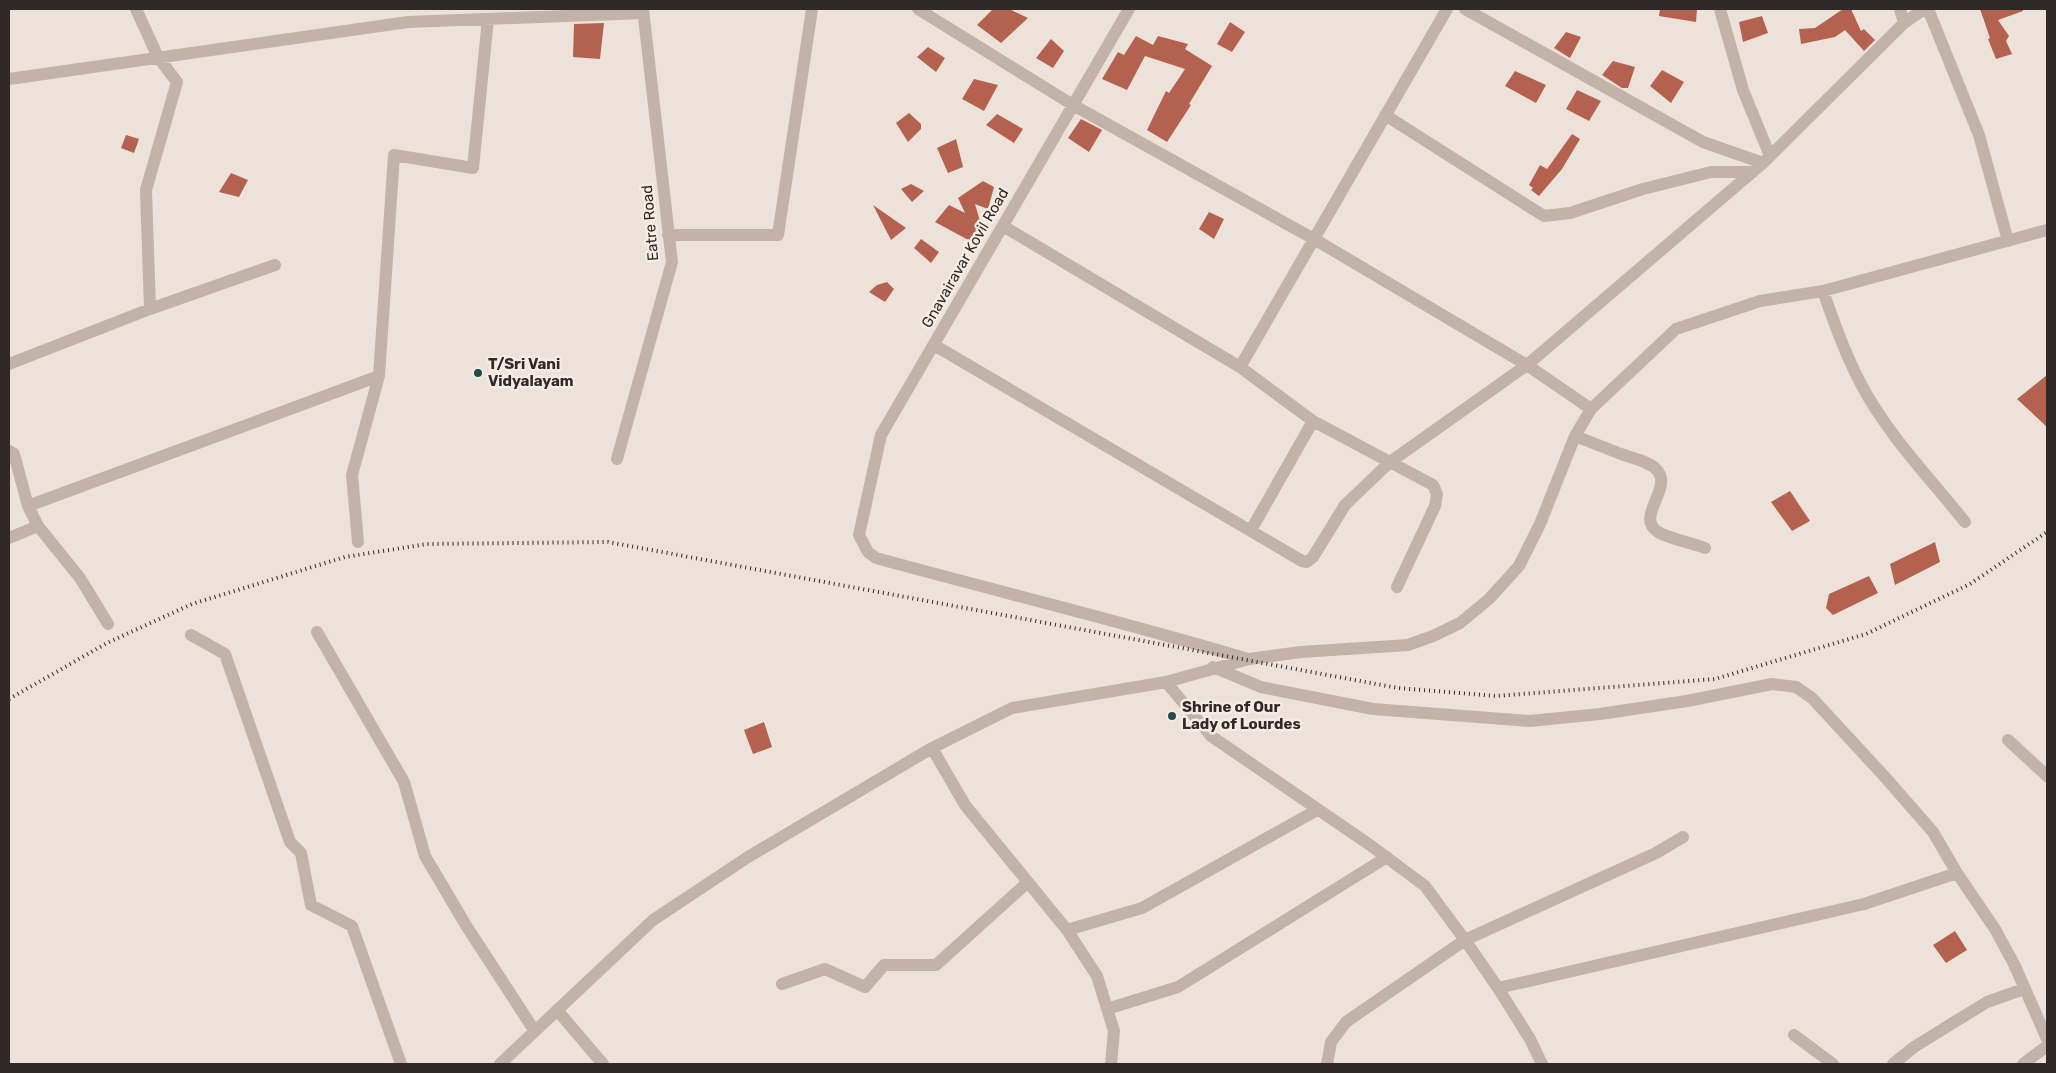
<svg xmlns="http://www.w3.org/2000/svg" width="2056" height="1073" font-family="Rubik,sans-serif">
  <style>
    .building { fill: #b46150 }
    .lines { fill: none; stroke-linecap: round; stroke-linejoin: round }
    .street { stroke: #c3b2a7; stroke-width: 12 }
    .rail { stroke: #312927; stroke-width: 4; stroke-dasharray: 1 4; stroke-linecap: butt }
    .poi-dot { fill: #224c4c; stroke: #f5ede5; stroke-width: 2 }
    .labels { text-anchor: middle; stroke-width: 5; stroke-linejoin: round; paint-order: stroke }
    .street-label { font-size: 15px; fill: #312927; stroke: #f5ede5 }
    .poi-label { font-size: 15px; font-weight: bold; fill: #312927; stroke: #f5ede5; text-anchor: start }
  </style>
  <rect width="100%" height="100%" fill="#ede2da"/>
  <path class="building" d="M993,9H1009L1028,18L1001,43L977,25Z
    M1660,9H1697L1696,22L1659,16Z
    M1843,9H1851L1861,31L1864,29L1875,40L1864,51L1845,30L1835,37L1801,44L1799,29L1815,28Z
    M1980,9H2023V11L1998,20L2009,36L2006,41L2012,54L1996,59L1988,39L1990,38Z
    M1762,16L1768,33L1743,42L1739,22Z
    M1230,22L1245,32L1232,52L1217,44Z
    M604,23L600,59L573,57L574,24Z
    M1566,32L1581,37L1570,58L1554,48Z
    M1136,36L1153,45L1158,36L1188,44L1185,49L1212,66L1189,104L1191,105L1167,142L1147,130L1166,91L1169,93L1185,69L1145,56L1127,90L1102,79L1118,52L1124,55Z
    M1051,39L1064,51L1053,68L1036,58Z
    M928,47L945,58L936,72L917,57Z
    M1613,61L1635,67L1628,88H1622L1602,75Z
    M1662,70L1684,82L1671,103L1650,86Z
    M1515,71L1546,85L1536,103L1505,86Z
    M974,79L998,85L984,111L962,99Z
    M1577,90L1601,101L1589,121L1566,109Z
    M909,113L921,124V129L908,142L896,123Z
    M997,114L1023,129L1014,143L986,125Z
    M1081,119L1102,130L1089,152L1068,138Z
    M1572,134L1580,139L1562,169L1539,196L1531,190L1533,188L1529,185L1540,165L1547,169Z
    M126,135L139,139L134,153L121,148Z
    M956,139L963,167L948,173L937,148Z
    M231,173L248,180L239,197L219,192Z
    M983,181L994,187L988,209L975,204L984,235L975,237L972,242L935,222L949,205L965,213L958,198Z
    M911,184L924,191L912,202L901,189Z
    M873,205L906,228L891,240Z
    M1209,212L1224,219L1214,239L1199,229Z
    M921,239L939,252L931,263L914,248Z
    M887,282L894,289L885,302L869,292L877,285Z
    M2047,375V427L2017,399Z
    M1790,491L1810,521L1792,531L1771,502Z
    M1935,542L1940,562L1895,585L1890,564Z
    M1869,576L1878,593L1833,615L1826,608L1829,594Z
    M764,722L772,747L753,754L744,730Z
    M1955,931L1967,950L1946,963L1933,945Z"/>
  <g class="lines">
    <path class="street" d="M136,9L158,57L177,82L146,190L150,309
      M918,9L1073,105L1314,239L1527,365L1591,409
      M1129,9L881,435L859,535L868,552L876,558C1000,592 1125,622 1248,659
      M1465,9L1703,142L1763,163
      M1720,9L1743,90L1770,156
      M1900,9L1904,23
      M1928,9L1979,135L2008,241
      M9,79L408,22L643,13
      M1385,115L1544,216L1570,213L1643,189L1711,172H1753
      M1003,226L1240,367L1313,421L1433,485L1437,494L1435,506L1397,587
      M668,235H778L812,9
      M1823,291C1834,322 1845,354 1861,384C1887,434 1929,477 1965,522
      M934,345L1302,561L1307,562L1313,557L1345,505L1390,462L1527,365L1763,163L1904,23L1924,9
      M9,364L150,309L275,265
      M1240,367L1447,9
      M1575,436C1590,442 1606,448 1621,454C1632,458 1648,461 1656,469C1675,487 1634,517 1658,532C1670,539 1692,543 1705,548
      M9,451L14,454L28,506L38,526L80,578L108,624
      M617,459L672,262L643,9
      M28,506L379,376
      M1251,530L1313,421
      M9,538L38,526
      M358,542L352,475L379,376L394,155L473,168L488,19
      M317,632L404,782L425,856L467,927L534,1030
      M191,635L225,654L290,842L301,853L311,905L352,926L401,1064
      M1213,667L1261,687L1373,709L1530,721L1600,714L1687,701L1772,684L1796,687L1812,698L1884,776L1933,832L1957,873L1995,929L2014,964L2047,1039
      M1166,682L1211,736L1370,845L1425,886L1465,940L1498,988L1530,1039L1542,1064
      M2008,740L2047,776
      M1067,930L1142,908L1317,810
      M782,984L825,969L865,987L884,965H936L1028,882
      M1498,988L1864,904L1957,873
      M1107,1009L1178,987L1387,857
      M557,1010L603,1064
      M1794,1035L1833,1064
      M500,1064L653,920L748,857L932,748
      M1111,1064L1114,1031L1097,976L1067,930L965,805L932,748L1012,708L1166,682L1249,659L1301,652L1408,645L1433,636L1460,623L1489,599L1519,566L1540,524L1575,436L1591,409L1676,329L1760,301L1823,291L2047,230
      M1327,1064L1331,1042L1346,1022L1465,940L1656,853L1683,837
      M1893,1064L1914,1047L1987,1002L2024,989
      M2023,1064L2047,1046"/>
    <path class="rail" d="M9,699L107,643L192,604L345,557L427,544L608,542L1398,688L1496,696L1715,679L1866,634L1970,584L2047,532"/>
  </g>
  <g class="poi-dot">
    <circle cx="478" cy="373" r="5"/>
    <circle cx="1172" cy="716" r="5"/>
  </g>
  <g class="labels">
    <g class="street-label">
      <text transform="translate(650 223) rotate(-95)" y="5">Eatre Road</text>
      <text transform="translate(965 258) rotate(-60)" y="5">Gnavairavar Kovil Road</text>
    </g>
    <g class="poi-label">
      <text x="488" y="369">T/Sri Vani<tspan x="488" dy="17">Vidyalayam</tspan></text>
      <text x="1182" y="712">Shrine of Our<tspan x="1182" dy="17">Lady of Lourdes</tspan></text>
    </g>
  </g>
  <rect width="2056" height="1073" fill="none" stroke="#312927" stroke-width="20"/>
</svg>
